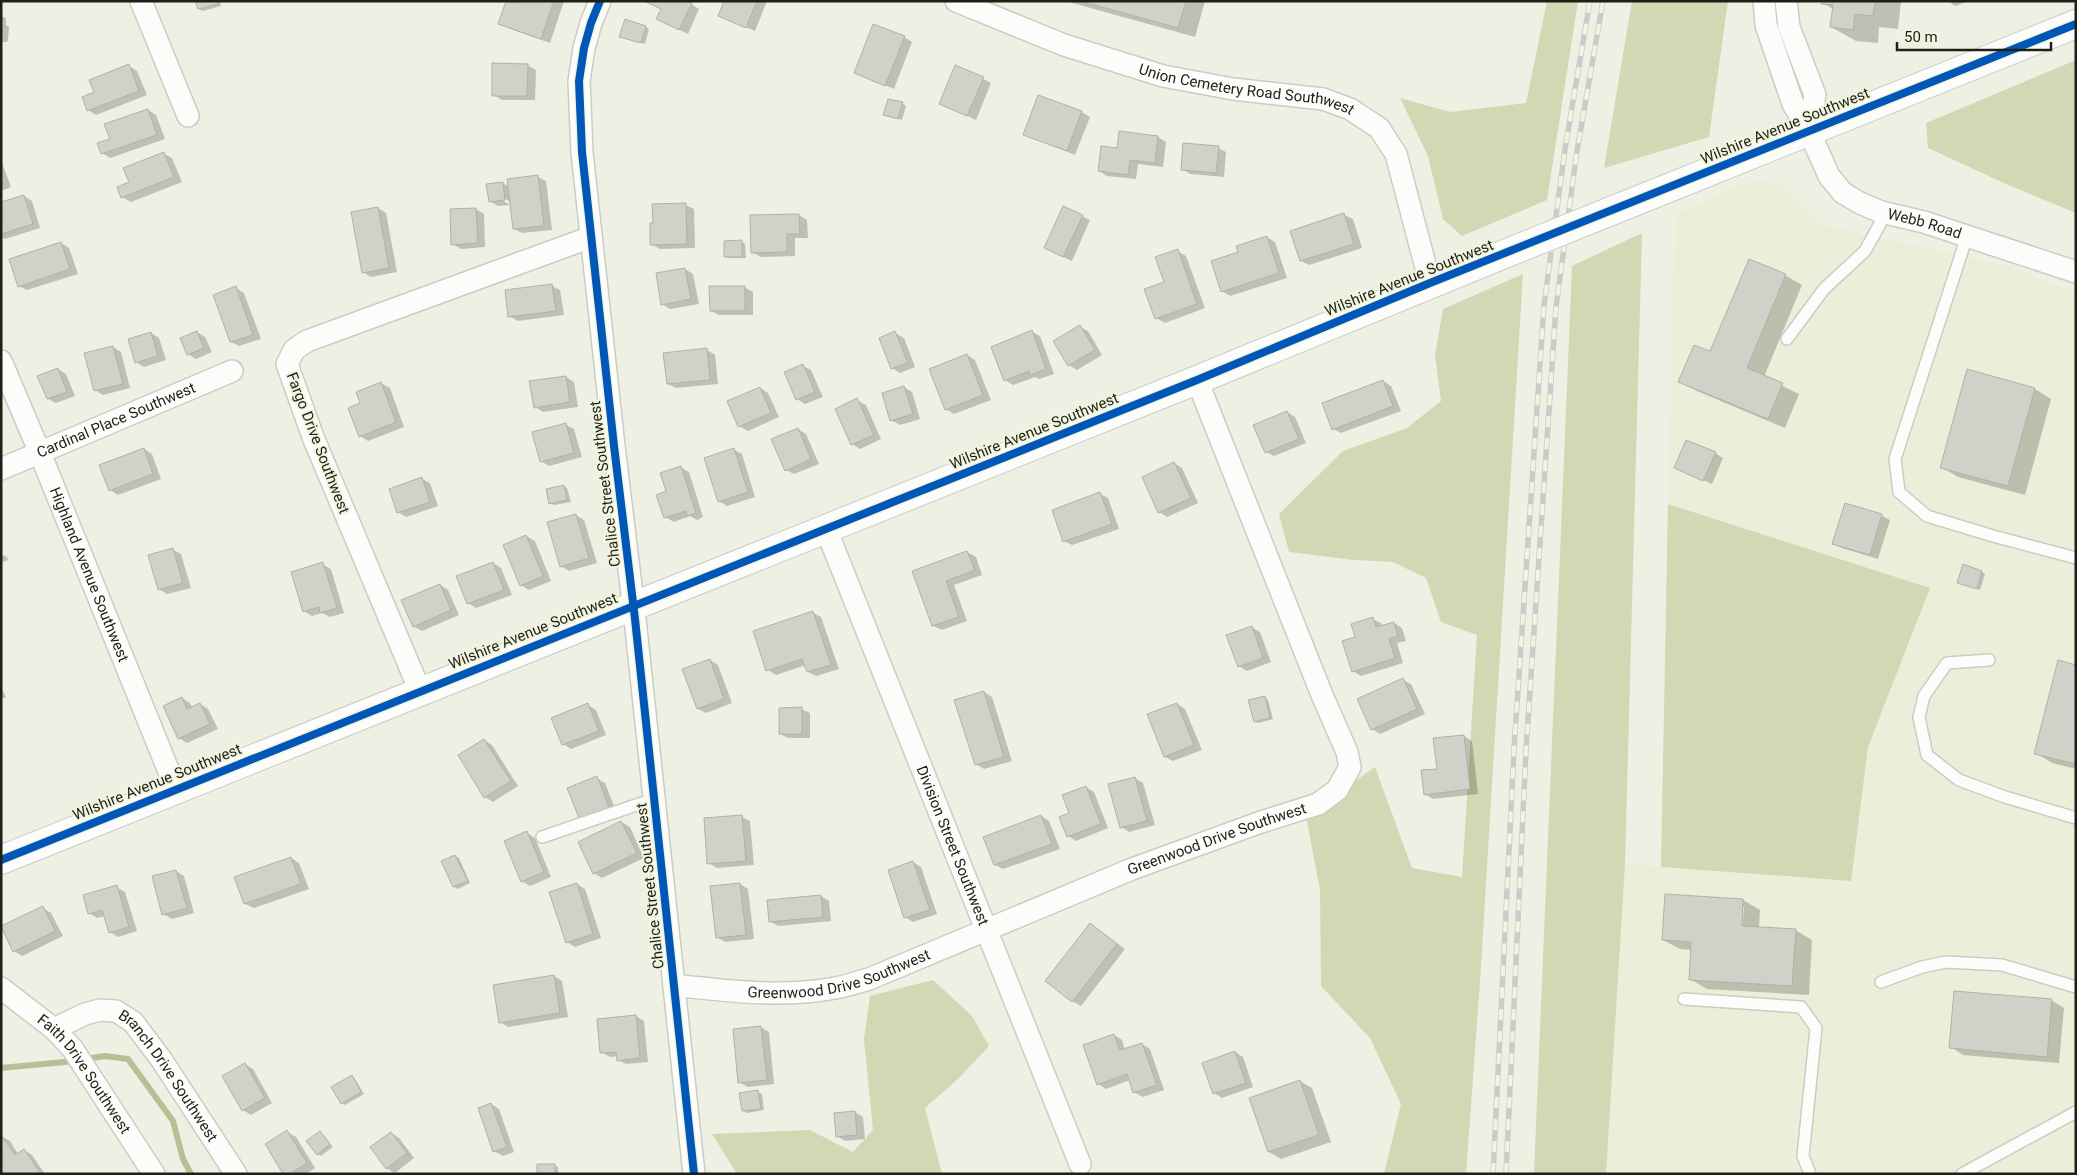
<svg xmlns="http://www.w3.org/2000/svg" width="2077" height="1175" font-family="Roboto,sans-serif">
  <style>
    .built { fill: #ebefd9 }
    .forest { fill: #d2d8b3 }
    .shadow { fill: #0003; fill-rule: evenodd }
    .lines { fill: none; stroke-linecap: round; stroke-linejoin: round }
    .stream { stroke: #b9bf94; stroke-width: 6 }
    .building { fill: #d0d1c8; stroke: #b0b2a8 }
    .lane-casing { stroke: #cbcdc3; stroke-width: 14 }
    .street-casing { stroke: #cbcdc3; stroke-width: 24 }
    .secondary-casing { stroke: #cbcdc3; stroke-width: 30 }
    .lane { stroke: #fcfdfb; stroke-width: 11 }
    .street { stroke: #fcfdfb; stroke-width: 21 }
    .secondary { stroke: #fcfdfb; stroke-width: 28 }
    .rail-casing { stroke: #cbcbc9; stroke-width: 5.5 }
    .rail { stroke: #f1f5df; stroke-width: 4; stroke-dasharray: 11; stroke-linecap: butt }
    .secondary-bridge-casing { stroke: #cbcdc3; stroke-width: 30; stroke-linecap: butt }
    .secondary-bridge { stroke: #fcfdfb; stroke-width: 28 }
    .cycleway-casing { stroke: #f1f5df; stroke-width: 11 }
    .cycleway { stroke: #0057b8; stroke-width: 8 }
    .labels { text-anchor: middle; stroke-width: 4; stroke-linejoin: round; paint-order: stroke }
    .street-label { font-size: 15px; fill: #1e1f17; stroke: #f1f5df }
  </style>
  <rect width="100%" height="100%" fill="#eef0e4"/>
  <path class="built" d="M1753,180L1780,183L1823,225L2008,266L2076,292V1174H1606L1625,864L1850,881L1868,747L1930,589L1668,504L1675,214Z"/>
  <path class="forest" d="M1547,1H1578L1547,200L1462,236L1443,219L1428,156L1400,98L1450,112L1526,103Z
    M1632,1H1728L1709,137L1604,168Z
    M2076,60V213L2006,184L1928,148L1926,123Z
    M1642,233L1625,864L1606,1174H1534L1572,266Z
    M1523,274L1480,982L1466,1174H1384L1401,1104L1370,1038L1321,986L1320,890L1306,816L1375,767L1412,868L1462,877L1477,635L1441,622L1426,578L1393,562L1353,560L1289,552L1279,514L1343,451L1407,428L1441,401L1435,355L1443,309Z
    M1668,504L1930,588L1868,747L1851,881L1661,867Z
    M933,980L972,1016L989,1046L959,1078L925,1108L942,1174H737L712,1134L810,1130L853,1152L873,1130L864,1039L870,996Z"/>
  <path class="shadow" d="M197,1H220L221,6L203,11L199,9Z
    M508,1L518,5L519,1H564L550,43L508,28L500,24Z
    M646,1L691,4L699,9L688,34L666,23L662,9Z
    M726,1H767L755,31L720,16Z
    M1065,1H1205L1195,37Z
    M1823,1H1901L1898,29L1879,27L1878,43L1856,41L1831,27L1833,9L1823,3Z
    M1948,1H1970L1955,6Z
    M1,16L6,18V25L9,27L8,40L7,42H2V45Z
    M646,27L649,29L645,44L625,38Z
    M904,37L912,42L894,89L855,73Z
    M527,65L536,70L535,100H502L494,95Z
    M129,66L137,71L147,95L96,115L88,110L96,93Z
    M983,79L991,83L976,120L941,104Z
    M902,103L906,106L902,120L885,115Z
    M148,110L156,115L165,139L110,158L102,153L111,140Z
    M1082,112L1090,117L1075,155L1024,134Z
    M1158,137L1166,142L1163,167L1138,164L1136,179L1107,176L1099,171L1118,149Z
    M1218,148L1226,152L1224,177L1190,174L1182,169Z
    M164,154L172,158L182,182L131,202L122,197L131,183Z
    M1,160L11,187L1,191Z
    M538,177L546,181L552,230L522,233L514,229L511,202L500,196L499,198L510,205L498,206L490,201L503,183L509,187Z
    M24,196L32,201L40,228L5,239L1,237V203Z
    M685,205L694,209L695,248L660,249L651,244Z
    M378,208L386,213L397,272L371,277L363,272L352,213Z
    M476,209L484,214L485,247L461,249L453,244Z
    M799,215L807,220L808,238H795V256L761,257L752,252V216Z
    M1344,215L1353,219L1362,248L1309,265L1301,261Z
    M1082,216L1090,220L1072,261L1054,253Z
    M1267,237L1275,242L1287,278L1230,296L1222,291L1239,253Z
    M742,242L745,244L746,258H729L725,256Z
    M61,243L69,248L78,274L27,290L19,286Z
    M1177,251L1186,256L1205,308L1165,323L1156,318L1166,283Z
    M685,269L693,274L699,304L670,309L662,304Z
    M1785,275L1802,285L1764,377L1799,394L1785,428L1697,391L1680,381Z
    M552,286L560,290L564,315L518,321L509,316Z
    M744,287L753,292V315H719L711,311Z
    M236,288L244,293L261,339L239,346L231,342Z
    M1080,327L1088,331L1102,355L1077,370L1069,365Z
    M197,332L205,337L212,352L196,359L188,354Z
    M1032,332L1040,336L1054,374L1039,379L1035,377L1013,385L1005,380Z
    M151,333L159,338L166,360L144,367L136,362Z
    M895,333L904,338L915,367L900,373L892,368Z
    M113,347L121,352L130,388L103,395L95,390Z
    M707,350L715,355L718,384L676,388L668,384Z
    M967,355L975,360L991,400L954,414L946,409Z
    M803,366L811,370L823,397L805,404L797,399Z
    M58,369L66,374L75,396L56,403L48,399Z
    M566,377L574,382L578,407L543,412L535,407Z
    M1383,381L1391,386L1401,411L1341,433L1333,429Z
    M381,383L390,388L404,427L368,441L360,436L362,404Z
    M904,387L912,392L920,419L900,425L891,420Z
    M760,388L768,393L779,417L748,431L739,426Z
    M2035,389L2051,399L2025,495L1958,477L1941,467Z
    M857,400L866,405L881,439L860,449L852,444Z
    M1287,412L1295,417L1306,443L1274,456L1266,452Z
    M566,425L574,429L582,457L549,466L541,461Z
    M798,429L806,434L819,464L794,474L786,470Z
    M144,449L152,454L161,479L118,495L110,490Z
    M734,450L742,454L755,497L727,506L719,501Z
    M1715,453L1723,458L1712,484L1676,468Z
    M1174,463L1182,468L1198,503L1167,517L1159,512Z
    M680,467L689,472L703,517L697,520L690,516L674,522L665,517L668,492Z
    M422,479L430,483L438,506L406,517L398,512Z
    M564,486L567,488L571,502L554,505L550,503Z
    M1100,494L1108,498L1119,529L1072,545L1064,541Z
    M576,515L584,520L597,563L569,571L561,566Z
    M1881,515L1890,520L1878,559L1842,548L1834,544Z
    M526,536L535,541L551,581L529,590L521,585Z
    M173,550L181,554L191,588L167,594L159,589Z
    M967,552L976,557L982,575L954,585L967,621L942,630L933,626L914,571Z
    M1,554L7,557L8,560L1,563Z
    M493,563L501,568L512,595L476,608L468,603Z
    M322,564L331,569L344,613L330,617L322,613L312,616L304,611Z
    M1982,572L1985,574L1980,590L1962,584Z
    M440,585L448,590L459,615L422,631L413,626Z
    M813,613L821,617L839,669L816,676L808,672L806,665L776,675L768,670Z
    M1372,619L1381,623L1382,627L1394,623L1402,628L1406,641L1397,643L1403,663L1361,676L1353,671L1357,638Z
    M1251,627L1260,632L1271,662L1247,671L1239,666Z
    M710,660L718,665L732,703L706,713L698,709Z
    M2076,666V769L2052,763L2036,753Z
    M1403,680L1411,684L1425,714L1380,734L1372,729Z
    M1,687L6,697L1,699Z
    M984,692L992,697L1012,761L984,769L976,764Z
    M1265,697L1268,700L1273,719L1258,723L1255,721Z
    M182,698L190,703L192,708L200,704L208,709L218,729L187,743L179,738Z
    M1177,704L1185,709L1202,750L1173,761L1165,757Z
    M588,705L596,710L606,735L571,749L563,744Z
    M801,709L810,713V738H788L780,734Z
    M1464,736L1472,741L1478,794L1433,799L1425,794L1438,770Z
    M484,740L492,745L518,786L493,802L485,797Z
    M596,778L605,783L616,811L588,822L580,818Z
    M1135,778L1143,783L1155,825L1129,832L1121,827Z
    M1086,787L1094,792L1108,828L1076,841L1068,836Z
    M1041,816L1049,821L1060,849L1003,869L995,865Z
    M742,817L750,821L754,865L717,868L709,863Z
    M621,822L630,827L644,858L602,878L594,873Z
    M527,833L535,838L551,877L530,886L522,881Z
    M455,856L459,858L470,883L458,889L454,887L443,862Z
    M291,858L299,863L309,889L254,908L245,904L236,878Z
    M913,862L921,867L937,914L913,922L905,917Z
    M176,871L184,876L194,913L172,919L163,914Z
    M577,884L585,889L601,938L575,947L567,942Z
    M740,884L748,889L754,939L725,942L717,937Z
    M116,887L125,892L137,931L118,937L110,932L105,916L97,918L89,913Z
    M821,896L829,901L831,921L778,926L770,921L768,901Z
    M1743,900L1760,910L1759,928L1795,930L1812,940L1809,995L1707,989L1690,979L1692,950L1680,949L1663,940ZM1741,907H1744L1742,932H1740Z
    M43,908L51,913L63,936L22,956L14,951Z
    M1091,924L1125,949L1081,1006L1072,1001Z
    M554,976L562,981L568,1017L508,1027L500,1022Z
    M2051,1000L2064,1008L2059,1063L1963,1055L1951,1047Z
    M636,1016L644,1021L648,1062L626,1064L618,1060V1056L610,1057L601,1052Z
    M761,1027L769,1032L774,1084L748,1087L739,1082Z
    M1114,1035L1122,1040L1125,1050L1142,1044L1150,1049L1164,1090L1143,1097L1134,1092L1130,1080L1106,1089L1098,1084Z
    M1235,1052L1243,1057L1253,1087L1222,1098L1214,1093Z
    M245,1064L253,1069L272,1103L251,1115L243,1110Z
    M352,1076L355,1079L364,1094L345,1105L342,1103Z
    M1300,1081L1312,1088L1331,1142L1281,1159L1269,1152Z
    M758,1092L762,1094L764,1110L747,1113L743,1110Z
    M491,1104L499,1109L514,1152L503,1156L494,1151Z
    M855,1112L863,1117L865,1139L845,1141L837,1136Z
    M287,1132L296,1137L315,1168L306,1174H284Z
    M320,1132L333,1147L321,1156L317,1154Z
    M391,1133L399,1138L414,1158L395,1173L386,1168Z
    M1,1136L10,1141L18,1154L24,1150L32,1155L45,1174H1Z
    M554,1165L558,1167V1174H538Z"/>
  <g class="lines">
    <path class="stream" d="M85,1059L105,1056L128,1059L173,1121L183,1159L191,1174
      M1,1068L75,1061"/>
  </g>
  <path class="building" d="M195,1H217L218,4L198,9Z
    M506,1L517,3L518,1H554L541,39L498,24Z
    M644,1H688L692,3L679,30L656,19L661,9Z
    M724,1H757L746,28L718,16Z
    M1080,1H1186L1178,28Z
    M1822,1H1875L1873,16L1855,14L1853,30L1830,27L1833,5L1821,4Z
    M625,19L646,26L641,43L619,37Z
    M873,24L905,36L885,86L854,73Z
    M492,63L528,64L527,96H492Z
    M129,64L139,91L87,111L82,97L94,92L89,80Z
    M955,65L984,77L967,116L939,104Z
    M1038,95L1082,111L1067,151L1023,135Z
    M888,99L903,102L898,119L883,115Z
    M148,109L157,135L101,154L97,143L110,139L104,124Z
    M1119,131L1158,136L1155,163L1130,160L1128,175L1098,171L1101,146L1117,148Z
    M1183,143L1219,146L1216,173L1181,170Z
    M164,152L174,177L121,198L117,187L129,182L123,168Z
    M538,175L544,226L513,229L507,179Z
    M503,182L505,200L489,202L486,184Z
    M24,195L33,224L1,234V202Z
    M686,203L687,244L650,245V223H653L652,204Z
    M1063,206L1083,215L1063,257L1044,248Z
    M378,207L389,268L362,273L351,212Z
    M476,208L478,243L451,245L450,209Z
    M1344,213L1354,244L1300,261L1290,231Z
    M799,214L800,234H787V252L751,253L750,215Z
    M1267,236L1279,273L1221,292L1211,261L1238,252L1236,246Z
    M742,240V257H724V241Z
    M61,242L70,269L18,287L9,259Z
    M1178,249L1197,304L1155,319L1144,289L1164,282L1155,257Z
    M1749,259L1786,274L1747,368L1783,383L1768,419L1678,382L1694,345L1710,351Z
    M685,268L691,299L661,305L656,273Z
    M552,284L556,311L508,317L505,290Z
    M236,286L253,335L230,342L213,295Z
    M709,286H745V311H710Z
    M1080,325L1095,350L1068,366L1053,341Z
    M1032,330L1046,369L1030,375L1029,371L1004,381L991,347Z
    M197,331L204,348L187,355L180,338Z
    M895,331L908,363L891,369L879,338Z
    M151,332L158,356L135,363L128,339Z
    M113,346L123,384L94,391L84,353Z
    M707,348L710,380L667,384L663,353Z
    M967,354L983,395L945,410L929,369Z
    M803,364L815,392L796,400L784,372Z
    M58,368L67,392L47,399L37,376Z
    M1967,369L2035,388L2008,486L1940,468Z
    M566,376L570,402L534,408L529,381Z
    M1383,380L1393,406L1332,430L1322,403Z
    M381,382L396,422L359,437L348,408L360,403L356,392Z
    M904,386L913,414L890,421L882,393Z
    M760,387L771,413L738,427L727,401Z
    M857,398L874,435L851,445L835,409Z
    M1287,411L1299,439L1265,453L1253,425Z
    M566,423L574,453L540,462L532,432Z
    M798,428L811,459L785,471L771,439Z
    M1686,440L1716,452L1703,481L1674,468Z
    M144,448L153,474L109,491L99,465Z
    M734,448L748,492L718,502L704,458Z
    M1174,462L1191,498L1158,513L1142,477Z
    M681,466L696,513L687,516L686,511L664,518L656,495L666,491L660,473Z
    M422,477L430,502L397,513L389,489Z
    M564,485L567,500L549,504L546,489Z
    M1100,492L1112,524L1063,542L1052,510Z
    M1845,503L1882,514L1870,555L1832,544Z
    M576,514L589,558L560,567L547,522Z
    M526,535L543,576L520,586L503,545Z
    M173,548L183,583L158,590L148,555Z
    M967,551L975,570L946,581L959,617L932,626L912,571Z
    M323,562L337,608L320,613L319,607L303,612L291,572Z
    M493,562L504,590L467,604L456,576Z
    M1963,564L1982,571L1977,589L1957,583Z
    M440,584L451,610L413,627L401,600Z
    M813,611L831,665L807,672L802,659L766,671L753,631Z
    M1373,617L1376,627L1394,622L1398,636L1389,639L1395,658L1352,672L1342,641L1355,637L1351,624Z
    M1252,626L1263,658L1238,667L1226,635Z
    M710,659L724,699L697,709L682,669Z
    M2058,660L2076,665V764L2034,754Z
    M1403,678L1417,709L1371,730L1357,699Z
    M984,691L1004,757L975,765L954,700Z
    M1265,696L1270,718L1254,722L1248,700Z
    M182,697L187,709L200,703L210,724L178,739L163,706Z
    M588,703L599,731L562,745L551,718Z
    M1177,703L1194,745L1164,757L1147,714Z
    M802,707V734H779V708Z
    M1464,735L1470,789L1424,795L1421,770L1437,769L1433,738Z
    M484,739L511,781L484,798L458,755Z
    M597,776L609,807L579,818L567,788Z
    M1135,777L1147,821L1120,828L1108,784Z
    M1086,786L1101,824L1067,837L1059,817L1069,813L1062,795Z
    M742,815L746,861L707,864L704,818Z
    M1041,815L1052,844L994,865L983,837Z
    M621,821L637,853L593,874L578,842Z
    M527,831L544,872L521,882L504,841Z
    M455,855L468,881L453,887L441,861Z
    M291,857L301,884L244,904L234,877Z
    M913,861L930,910L904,918L888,870Z
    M176,870L187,908L162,915L152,876Z
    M577,883L593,934L566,943L549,892Z
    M740,883L746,935L716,938L710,886Z
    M117,885L129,927L109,933L102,910L88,914L83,895Z
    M1665,894L1743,899L1742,926L1796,929L1792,986L1689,980L1691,942L1662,940Z
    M821,895L823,917L769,922L767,900Z
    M43,906L55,931L13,952L1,926Z
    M1090,923L1117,944L1072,1002L1045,981Z
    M554,975L560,1013L499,1023L493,985Z
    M1954,991L2052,999L2047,1057L1949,1048Z
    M636,1015L640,1058L617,1061L616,1052L600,1053L597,1019Z
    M761,1026L767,1080L738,1083L733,1029Z
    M1114,1034L1120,1050L1142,1043L1157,1085L1133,1093L1127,1074L1097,1085L1083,1045Z
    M1235,1051L1246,1083L1213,1094L1202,1063Z
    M245,1063L265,1098L242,1111L222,1076Z
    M352,1075L361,1092L341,1104L331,1087Z
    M1300,1080L1319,1135L1268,1152L1249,1098Z
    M758,1090L761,1109L742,1111L739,1093Z
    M491,1103L507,1147L493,1152L478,1108Z
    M855,1111L857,1135L836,1137L834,1113Z
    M287,1130L307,1163L290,1174H283L265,1144Z
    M320,1131L330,1144L317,1155L306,1141Z
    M391,1132L407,1153L386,1169L370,1147Z
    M1,1135L15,1155L24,1149L41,1174H1Z
    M537,1164H555V1174H537Z"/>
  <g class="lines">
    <g class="lane-casing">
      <path id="lane" d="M1967,236L1895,459L1899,492L1927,516L1993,536L2076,558
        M1787,339L1824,289L1865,251L1886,213
        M1989,660L1947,663L1924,696L1919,717L1927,755L1959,780L2005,797L2076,818
        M542,837L654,799
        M1881,982L1922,967L1946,962L2002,965L2076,987
        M1684,999L1801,1007L1816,1028L1803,1156L1810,1174
        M1962,1174L2076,1112"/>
    </g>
    <g class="street-casing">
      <g id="street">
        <path d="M141,1L188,116"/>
        <path d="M600,1L591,23L584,48L579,81L582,152L614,446L635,619L694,1174"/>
        <path id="s1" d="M956,1L1064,45L1163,76L1233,89L1323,99L1350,109L1379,128L1396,154L1430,283"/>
        <path id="s2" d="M1764,1L1766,25L1793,104L1809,131L1829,176L1843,193L1860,203L1881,212L1924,222L2076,272"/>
        <path d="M1786,1L1789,27L1815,95L1809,131"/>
        <path id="s3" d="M1,361L40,453L176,789"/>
        <path id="s4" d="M1,469L232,371"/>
        <path id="s5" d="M826,529L1080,1164"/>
        <path d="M420,691L313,437L287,364L294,350L307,341L591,237"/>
        <path id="s6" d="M674,985C727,991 783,998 835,988C847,986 858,982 869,979L1132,869L1261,822L1318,804L1337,790L1350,767L1347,752L1322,695L1197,380"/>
        <path id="s7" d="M1,988L54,1029L72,1048L154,1174"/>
        <path id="s8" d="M54,1029L85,1014L100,1010L116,1011L133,1022L161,1059L236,1174"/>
      </g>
    </g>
    <g class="secondary-casing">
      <path id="secondary" d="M1646,197L2076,24
        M1,860L1197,380L1492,259"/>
    </g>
    <use href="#lane" class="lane"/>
    <use href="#street" class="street"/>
    <use href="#secondary" class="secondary"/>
    <g class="rail-casing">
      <path id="rail" d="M1493,1174L1514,749L1544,305L1565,149L1590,1
        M1506,1174L1526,750L1556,307L1577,151L1603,1"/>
    </g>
    <use href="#rail" class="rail"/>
    <g class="secondary-bridge-casing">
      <path id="secondary-bridge" d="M1492,259L1646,197"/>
    </g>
    <use href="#secondary-bridge" class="secondary-bridge"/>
    <g class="cycleway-casing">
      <path id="cycleway" d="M600,1L591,23L584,48L579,81L582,152L614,446L635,619L694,1174
        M1,860L1197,380L1430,283L2076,24"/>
    </g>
    <use href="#cycleway" class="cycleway"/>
  </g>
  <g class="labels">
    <g class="street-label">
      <text dy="5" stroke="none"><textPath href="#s1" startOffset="305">Union Cemetery Road Southwest</textPath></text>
      <text transform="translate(1785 126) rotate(-22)" y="5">Wilshire Avenue Southwest</text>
      <text dy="5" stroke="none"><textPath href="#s2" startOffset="298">Webb Road</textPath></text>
      <text transform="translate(1409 278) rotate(-22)" y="5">Wilshire Avenue Southwest</text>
      <text dy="5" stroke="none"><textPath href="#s4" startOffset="125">Cardinal Place Southwest</textPath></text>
      <text transform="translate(1034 431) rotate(-22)" y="5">Wilshire Avenue Southwest</text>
      <text transform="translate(318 443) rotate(69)" y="5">Fargo Drive Southwest</text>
      <text transform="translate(605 484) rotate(-97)" y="5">Chalice Street Southwest</text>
      <text dy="5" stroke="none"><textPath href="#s3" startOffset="231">Highland Avenue Southwest</textPath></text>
      <text transform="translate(533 631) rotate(-22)" y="5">Wilshire Avenue Southwest</text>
      <text transform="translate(157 782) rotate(-22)" y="5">Wilshire Avenue Southwest</text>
      <text dy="5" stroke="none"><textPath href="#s6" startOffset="572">Greenwood Drive Southwest</textPath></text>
      <text dy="5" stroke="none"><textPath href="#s5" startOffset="341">Division Street Southwest</textPath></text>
      <text transform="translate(650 886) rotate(-96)" y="5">Chalice Street Southwest</text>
      <text dy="5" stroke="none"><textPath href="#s6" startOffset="168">Greenwood Drive Southwest</textPath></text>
      <text dy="5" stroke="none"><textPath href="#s7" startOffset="121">Faith Drive Southwest</textPath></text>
      <text dy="5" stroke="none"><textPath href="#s8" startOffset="150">Branch Drive Southwest</textPath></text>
    </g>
  </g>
  <rect width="2077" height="1175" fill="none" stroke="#1e1f17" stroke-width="5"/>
  <path d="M1897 42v8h154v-8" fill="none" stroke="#1e1f17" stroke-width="2.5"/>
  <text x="1904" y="42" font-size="15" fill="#1e1f17" stroke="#f1f5df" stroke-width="4" paint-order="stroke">50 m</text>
</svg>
